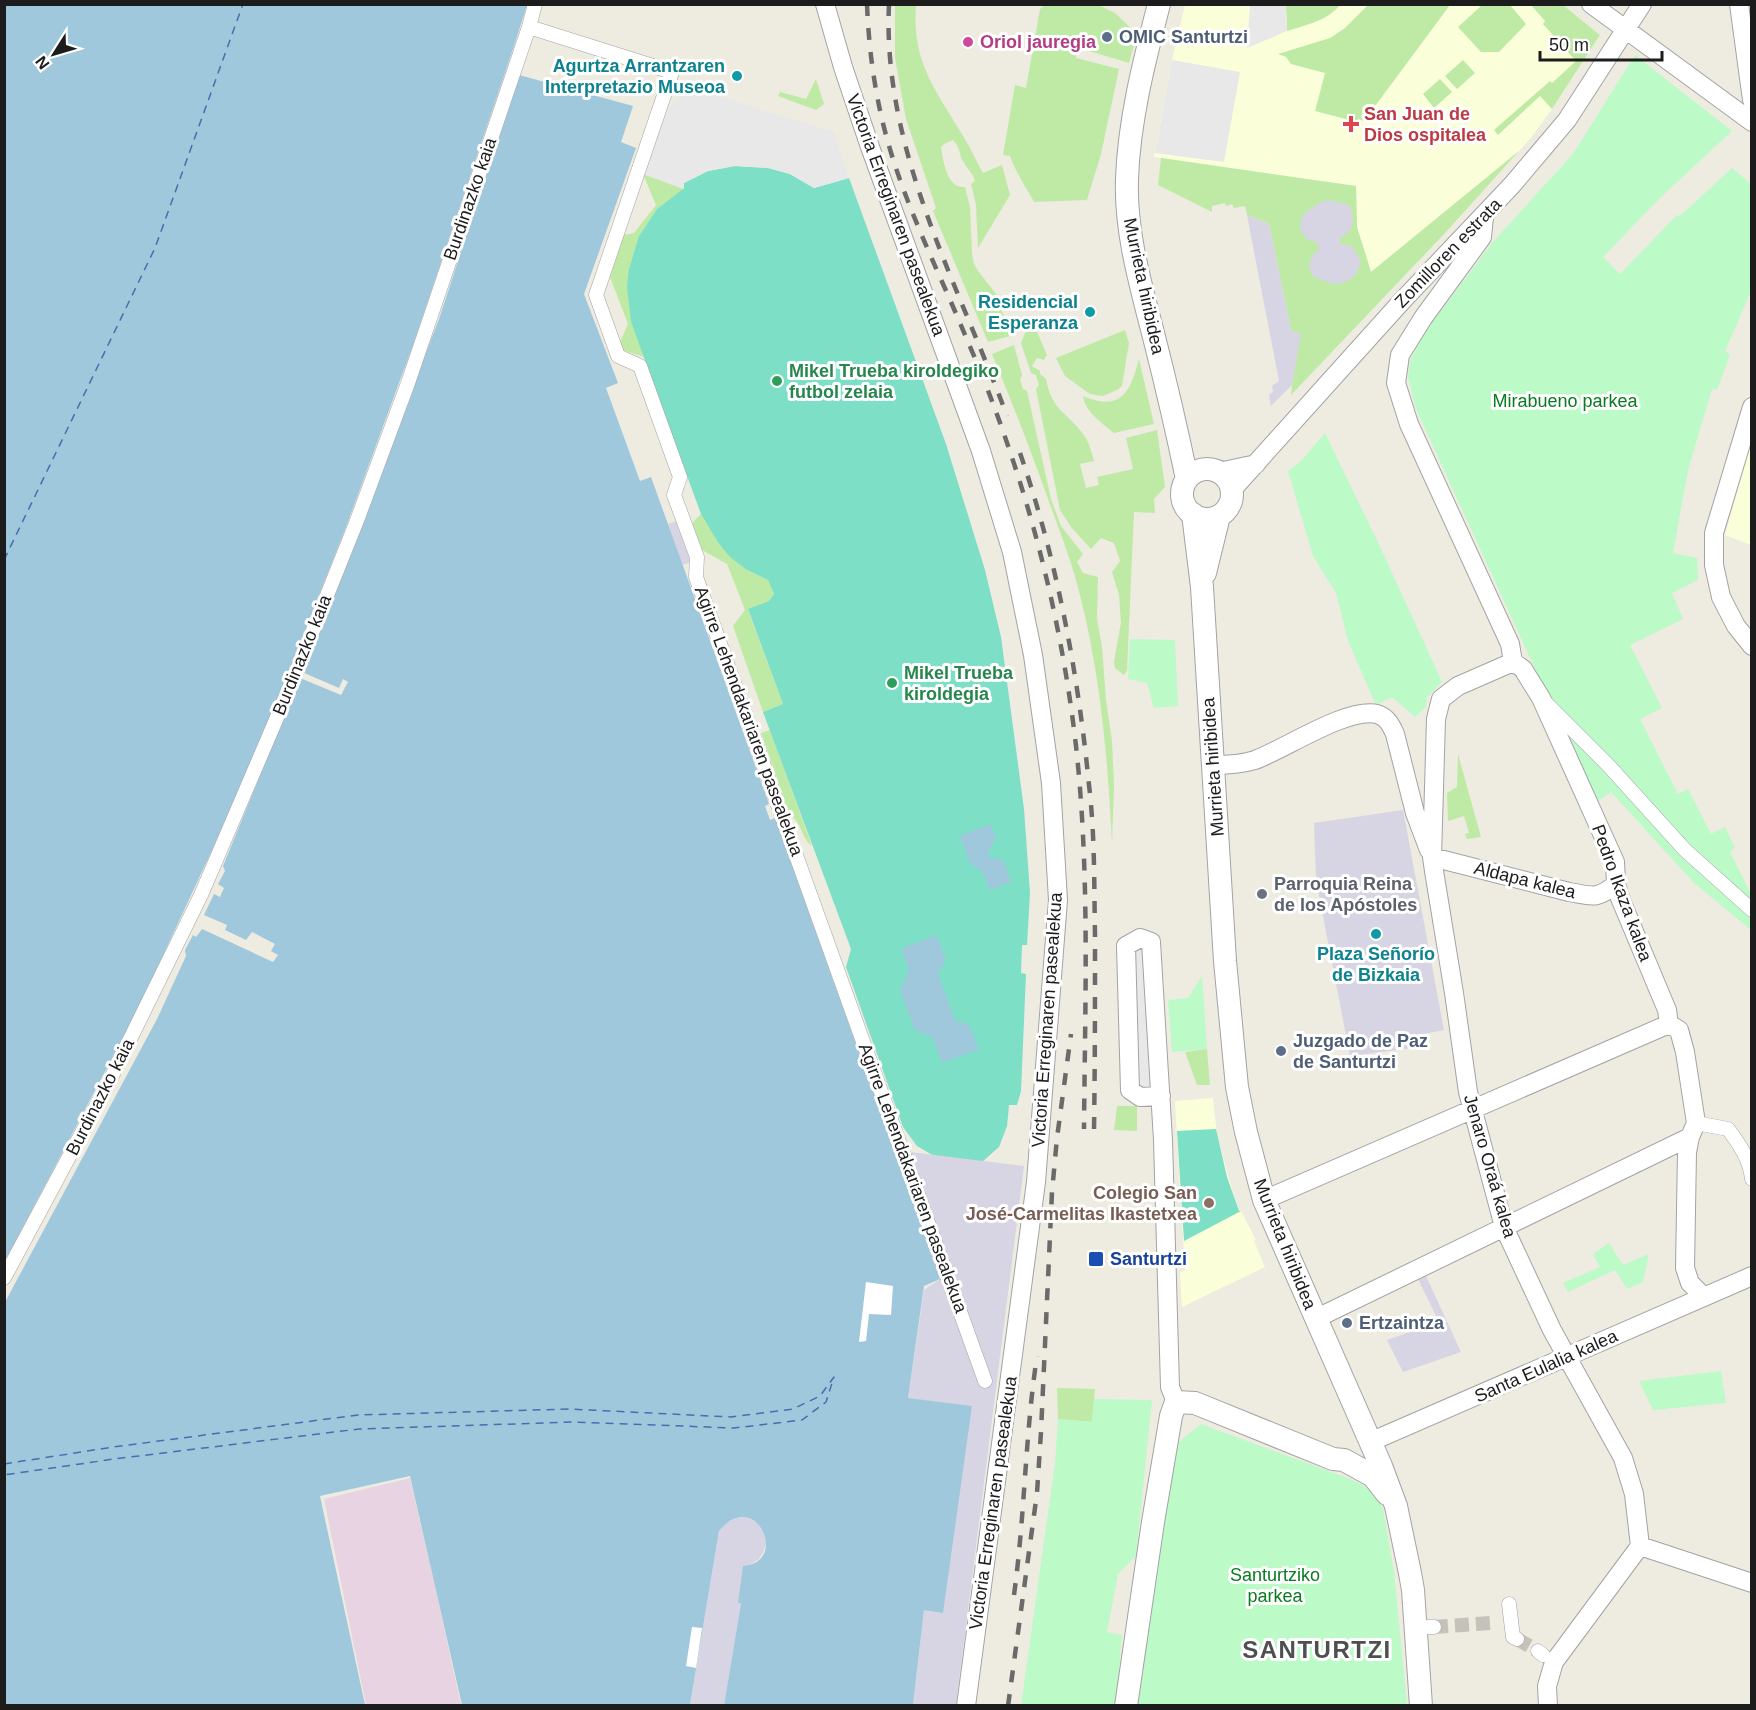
<svg xmlns="http://www.w3.org/2000/svg" width="1756" height="1710" font-family="Arial,sans-serif">
  <style>
    .industrial { fill: #e7d3e1 }
    .education { fill: #fbffd9 }
    .grass { fill: #bfeaa5 }
    .park { fill: #bcfac8 }
    .pitch { fill: #7ddfc5 }
    .parking { fill: #e8e8e8 }
    .plaza { fill: #d7d5e3 }
    .water { fill: #a0c8dd }
    .pier { fill: #fff }
    .lines { fill: none; stroke-linecap: round; stroke-linejoin: round }
    .ferry { stroke: #476ead; stroke-width: 1.5; stroke-dasharray: 8 6; stroke-linecap: butt }
    .pedestrian-tunnel { stroke: #c4c2ba; stroke-width: 14; stroke-dasharray: 14 7; stroke-linecap: butt }
    .pedestrian-casing { stroke: #a3a3a3; stroke-width: 15 }
    .minor-casing { stroke: #a3a3a3; stroke-width: 20 }
    .tertiary-casing { stroke: #a3a3a3; stroke-width: 24 }
    .pedestrian { stroke: #fff; stroke-width: 14 }
    .minor { stroke: #fff; stroke-width: 18 }
    .tertiary { stroke: #fff; stroke-width: 22 }
    .rail { stroke: #6a6a6a; stroke-width: 4.5; stroke-dasharray: 12 12; stroke-linecap: butt }
    .service-dot { fill: #5c6f8a; stroke: #fff; stroke-width: 2 }
    .hotel-dot { fill: #d1479c; stroke: #fff; stroke-width: 2 }
    .culture-dot { fill: #0f9aa8; stroke: #fff; stroke-width: 2 }
    .health-dot { fill: #e0444e; stroke: #fff; stroke-width: 2 }
    .leisure-dot { fill: #2e9e5b; stroke: #fff; stroke-width: 2 }
    .worship-dot { fill: #6b7280; stroke: #fff; stroke-width: 2 }
    .education-dot { fill: #8d6e63; stroke: #fff; stroke-width: 2 }
    .transit-dot { fill: #1a4fb4; stroke: #fff; stroke-width: 2 }
    .labels { text-anchor: middle; stroke-width: 6; stroke-linejoin: round; paint-order: stroke }
    .service-label { font-size: 18px; font-weight: bold; fill: #4e5e75; stroke: #fff; text-anchor: start }
    .hotel-label { font-size: 18px; font-weight: bold; fill: #b23c85; stroke: #fff; text-anchor: start }
    .culture-label { font-size: 18px; font-weight: bold; fill: #0d838f; stroke: #fff; text-anchor: end }
    .health-label { font-size: 18px; font-weight: bold; fill: #be3a42; stroke: #fff; text-anchor: start }
    .street-label { font-size: 18px; fill: #1c1c1c; stroke: #fff }
    .leisure-label { font-size: 18px; font-weight: bold; fill: #27864d; stroke: #fff; text-anchor: start }
    .park-label { font-size: 18px; fill: #097b20; stroke: #fff }
    .worship-label { font-size: 18px; font-weight: bold; fill: #5b616d; stroke: #fff; text-anchor: start }
    .education-label { font-size: 18px; font-weight: bold; fill: #785e54; stroke: #fff; text-anchor: end }
    .transit-label { font-size: 18px; font-weight: bold; fill: #164399; stroke: #fff; text-anchor: start }
    .district-label { font-size: 24px; font-weight: bold; letter-spacing: 1.5px; fill: #4f4f4f; stroke: #fff }
  </style>
  <rect width="100%" height="100%" fill="#eeebe1"/>
  <path class="industrial" d="M410,1478L434,1582L461,1705H366L324,1499Z"/>
  <path class="education" d="M1185,5H1563L1600,35L1552,109L1530,139L1519,151L1371,272L1357,227L1356,186L1154,157L1172,60Z
    M1751,444V545L1725,535Z
    M1213,1098L1217,1135L1234,1197L1239,1211H1241L1256,1240L1254,1241L1265,1267L1182,1307L1180,1273L1185,1270L1175,1101Z"/>
  <path class="grass" d="M1046,4L1098,5L1115,13L1137,34L1129,63L1076,47V58L1119,69L1101,154L1087,200L1034,202C1026,187 1016,173 1010,156L1003,155L1015,85L1026,88L1040,9Z
    M895,5H916C911,64 938,93 966,141C972,151 977,163 983,173L1002,165L1010,195L978,248L976,205L971,184L975,181C973,173 968,170 964,163C958,154 962,150 953,140L944,144L941,147C943,161 947,189 965,187L970,207L972,253L974,264L978,271L1000,299L997,302L1014,335L988,342L933,211L936,208L906,119L895,58Z
    M1286,5H1340C1327,21 1306,25 1287,31Z
    M1368,5H1450L1364,121L1358,119L1357,122L1315,111L1325,73L1291,64L1286,57L1278,54L1330,38L1345,28Z
    M1482,5H1510L1526,24L1499,52H1481L1458,27Z
    M1531,5H1563L1600,35L1552,109L1540,96L1498,135L1494,130L1550,81L1552,83L1576,61L1543,24L1545,21Z
    M1463,60L1475,73L1457,89L1445,76Z
    M816,79L824,104L816,110L778,96L780,92L806,99Z
    M1440,79L1452,92L1434,108L1423,94Z
    M1519,151L1445,233L1291,395L1293,375L1291,330L1269,224L1247,215L1245,206L1234,208L1232,204L1226,206L1225,203L1212,206V212L1158,185L1161,158L1356,186L1357,227L1371,272Z
    M643,174L684,189L657,209L639,236L631,322L644,357L623,350L620,342L628,324L610,277L624,235L634,233L656,205Z
    M1031,318L1047,355L1044,360L1037,358L1032,366L1040,371V374L1046,379C1052,411 1066,411 1083,434C1089,441 1091,451 1094,461L1080,464L1086,488L1099,485L1097,477L1133,469L1126,438L1157,430L1165,487L1154,499L1155,513L1134,512L1127,670L1124,675L1115,668L1114,661L1121,623L1119,595L1112,572L1120,561L1114,543L1101,538L1091,549L1071,527L1060,510L1036,389L1039,385L1036,375L1031,373L1021,343Z
    M1125,330L1129,343L1122,386L1117,390L1103,396L1090,394L1065,376L1056,358Z
    M1014,345L1022,375L1020,380L1023,389L1027,391L1051,499L1061,526L1083,554L1077,562L1083,573L1098,577L1097,619L1102,647L1106,700L1112,741L1114,785L1112,844C1108,762 1101,680 1081,599C1073,565 1060,532 1048,499C1031,451 1012,402 992,354Z
    M1139,359L1154,424L1114,433C1102,423 1085,412 1083,396C1121,412 1130,393 1139,359Z
    M701,514L717,541L747,570L768,580L774,594L769,601L748,610L783,704L763,712L733,626L745,610L727,564L702,550L692,523Z
    M770,730L812,846C801,838 802,822 790,815L761,733Z
    M1458,754L1481,837L1467,839L1465,834L1469,833L1464,816L1448,821L1447,793L1457,787Z
    M1207,1049L1210,1085H1197L1185,1052Z
    M1117,1106H1137V1131L1114,1130Z
    M1057,1388L1095,1389L1092,1422L1058,1419Z"/>
  <path class="park" d="M1635,55L1732,131L1660,198L1603,257L1620,274L1677,215L1680,216L1732,168L1751,184V291L1725,351L1730,355L1717,390L1712,389L1688,470L1673,553L1697,558L1698,580L1672,593L1683,619L1630,645L1662,708L1640,719L1678,794L1688,789L1711,834L1725,827L1735,848L1730,852L1750,892H1751V930L1693,882L1611,792L1596,802L1416,409L1408,377L1410,361L1423,335L1492,243L1573,154Z
    M1325,433L1382,551L1442,682L1427,697L1426,707L1415,717L1392,697L1376,705L1348,641L1336,593L1313,556L1288,471L1301,461Z
    M1130,639L1175,640L1178,706L1154,708L1147,683L1128,679Z
    M1202,976L1207,1049L1172,1052L1168,1000L1188,998Z
    M1609,1243L1623,1265L1649,1254L1643,1282L1627,1289L1615,1270L1568,1292L1563,1283L1600,1267L1593,1254Z
    M1721,1371L1726,1403L1653,1410L1639,1381Z
    M1094,1399L1152,1400L1136,1556L1118,1574L1107,1632L1122,1635L1116,1705L1021,1706L1055,1463L1058,1419L1092,1422Z
    M1201,1424L1353,1480L1366,1487L1377,1497L1383,1509L1394,1571L1407,1705L1138,1706L1174,1446Z"/>
  <path class="pitch" d="M735,166L768,168L790,174L814,188L849,178L946,444L985,570L1001,637L1024,809L1030,893L1027,945H1022L1021,973L1026,974L1021,1091L1017,1105H1009L1007,1126L999,1147L982,1162L939,1159L917,1146L903,1127L846,967L851,949L763,712L783,704L748,609L769,601L774,594L768,580L747,570L730,557L717,541L701,514L631,322L627,287L629,269L639,236L657,209L683,189L684,183L708,171Z
    M1216,1129L1227,1177L1239,1211H1241L1184,1241L1177,1131Z"/>
  <path class="parking" d="M1250,5H1286L1287,31L1247,48Z
    M1172,60L1240,72L1224,162L1155,153Z
    M689,87L834,132L849,178L814,188L790,174L768,168L735,166L708,171L684,183V189L643,174L662,116Z
    M1144,933L1167,1095L1124,1094L1119,938Z"/>
  <path class="plaza" d="M1328,200L1349,205L1352,212L1353,222L1350,231L1339,239L1341,244L1347,245L1354,248L1361,262L1356,274L1350,280L1338,284L1329,283L1313,276L1310,271L1309,264L1313,255L1319,249L1318,243L1307,239L1300,230L1301,220L1304,214L1319,203Z
    M1247,215L1269,224L1291,330L1301,334L1292,385L1271,406L1269,395L1273,392L1272,386L1279,381Z
    M676,521L691,562L682,565L668,524Z
    M1403,810L1444,1030L1412,1036L1413,1048L1350,1056L1316,880L1314,823Z
    M894,1150L1024,1166L956,1705H913L924,1610L972,1407L908,1398L924,1290L940,1279Z
    M1426,1276L1461,1352L1403,1372L1387,1340L1439,1322L1418,1279Z
    M745,1517L753,1520L761,1526L765,1534L766,1544L763,1553L758,1560L748,1566L738,1603H741L724,1705L690,1706L719,1531L725,1524L736,1518Z"/>
  <path class="water" d="M5,5H527L515,43L413,345L346,527L270,718L214,846L137,1011L5,1261Z
    M519,75L633,106L621,142L636,148L584,294L618,383L606,388L640,481L651,477L769,804L765,806L770,820L775,818L940,1279L924,1286L908,1398L972,1406L943,1613L924,1610L913,1705H724L741,1603H738L743,1566C790,1563 756,1486 719,1531L690,1705H462L410,1476L320,1496L365,1705H5L4,1304L157,1019L186,956L185,950L193,935L196,937L202,929L273,962L278,955L271,951L275,944L252,932L246,940L225,930L227,925L204,915L214,894L220,897L224,888L218,884L225,871L223,866L300,678L341,695L348,682L343,679L339,688L302,672L347,559L439,319Z
    M990,824L996,837L988,853L990,857L1004,861L1011,882L990,890L982,871L970,864L960,836Z
    M936,935L946,959L938,974L955,1020L969,1025L979,1049L942,1063L933,1038L915,1030L900,990L909,970L901,949Z"/>
  <path class="pier" d="M866,1282L893,1286L891,1315L869,1314L866,1341L859,1342Z
    M692,1627L702,1628L696,1668L686,1666Z"/>
  <g class="lines">
    <path class="ferry" d="M4,560L155,248L243,4
      M4,1464L113,1447L358,1415L569,1409L731,1417L793,1409L820,1396L834,1377L826,1402L802,1420L734,1428L573,1422L359,1429L114,1459L4,1475"/>
    <path class="pedestrian-tunnel" d="M1434,1627L1491,1623
      M1517,1639L1538,1651"/>
    <g class="pedestrian-casing">
      <path id="pedestrian" d="M529,27L672,72L596,295L618,356L640,366L680,477L674,495L697,557L696,577L985,1381
        M1544,701L1609,766L1685,850L1752,910
        M1696,1123L1728,1129C1740,1145 1750,1160 1752,1179
        M4,1278L107,1086L201,895L296,673L356,523L408,383L529,27L535,4
        M1509,1604L1513,1637L1517,1639
        M1428,1627H1434
        M1538,1651L1543,1655"/>
    </g>
    <g class="minor-casing">
      <path id="minor" d="M825,4L843,67L870,147L981,451L1012,552L1033,655L1051,783L1058,900L1036,1182L966,1706
        M1591,4L1752,122
        M1739,4L1752,100
        M1484,217L1482,237L1423,318L1400,355L1396,383L1409,424L1510,644L1513,662L1523,669L1541,698L1615,862L1616,884L1620,898L1667,1010L1669,1024
        M1752,407L1714,533V565L1721,597L1736,626L1752,646
        M1219,472L1256,464
        M1231,491L1402,301L1512,185L1567,120L1642,4
        M1513,662L1458,686L1441,699L1436,719L1432,857L1434,871L1454,993L1468,1092L1504,1227L1552,1330L1623,1458L1634,1494L1640,1546L1554,1662L1547,1686L1548,1706
        M1214,765C1227,765 1242,764 1255,760C1285,749 1347,707 1377,714C1387,717 1391,725 1395,734L1415,813L1429,850
        M1432,857L1569,892C1593,896 1596,900 1616,884
        M1669,1024L1679,1030L1685,1052L1696,1123L1690,1137L1687,1152L1685,1268L1690,1283L1703,1296
        M1161,1096L1140,1097L1130,1090L1126,946L1140,938L1151,942L1163,1140L1170,1387L1176,1402
        M1264,1200L1669,1024
        M1315,1319L1690,1137
        M1370,1442L1752,1276
        M1640,1546L1752,1583"/>
    </g>
    <g class="tertiary-casing">
      <path id="tertiary" d="M1159,4C1144,62 1129,120 1127,179C1125,232 1141,286 1154,337C1166,384 1177,431 1187,479
        M1182 494a25 25 0 1 1 50 0a25 25 0 1 1-50 0Z
        M1193,514L1202,587L1225,961L1237,1087L1246,1132L1264,1200L1381,1466L1396,1506L1410,1573L1413,1590L1421,1706
        M1205,573L1219,516
        M1126,1706L1153,1522L1171,1416L1176,1402L1195,1403L1333,1459L1344,1460L1373,1476L1387,1494"/>
    </g>
    <use href="#pedestrian" class="pedestrian"/>
    <use href="#minor" class="minor"/>
    <use href="#tertiary" class="tertiary"/>
    <path class="rail" d="M867,4C869,57 877,109 893,159C913,222 943,281 968,342C992,397 1012,454 1029,512C1051,588 1067,667 1076,746C1090,873 1085,1002 1084,1129
      M889,4C882,150 958,283 1007,416
      M1020,453C1057,560 1078,673 1089,785C1095,835 1094,885 1095,935C1095,1000 1095,1065 1094,1130
      M1014,1595C1025,1515 1025,1435 1037,1356
      M1008,1706L1037,1493L1041,1432L1052,1192L1057,1138L1071,1034"/>
  </g>
  <g class="service-dot">
    <circle cx="1107" cy="37" r="6"/>
    <circle cx="1281" cy="1051" r="6"/>
    <circle cx="1347" cy="1323" r="6"/>
  </g>
  <circle class="hotel-dot" cx="968" cy="42" r="6"/>
  <g class="culture-dot">
    <circle cx="737" cy="76" r="6"/>
    <circle cx="1090" cy="312" r="6"/>
    <circle cx="1376" cy="934" r="6"/>
  </g>
  <path class="health-dot" d="M1348 115h6v6h6v6h-6v6h-6v-6h-6v-6h6z"/>
  <g class="leisure-dot">
    <circle cx="777" cy="381" r="6"/>
    <circle cx="892" cy="683" r="6"/>
  </g>
  <circle class="worship-dot" cx="1262" cy="894" r="6"/>
  <circle class="education-dot" cx="1209" cy="1203" r="6"/>
  <rect class="transit-dot" x="1088" y="1251" width="16" height="16" rx="3"/>
  <g class="labels">
    <g class="service-label">
      <text x="1119" y="43">OMIC Santurtzi</text>
      <text x="1293" y="1047">Juzgado de Paz<tspan x="1293" dy="21">de Santurtzi</tspan></text>
      <text x="1359" y="1329">Ertzaintza</text>
    </g>
    <g class="hotel-label">
      <text x="980" y="48">Oriol jauregia</text>
    </g>
    <g class="culture-label">
      <text x="725" y="72">Agurtza Arrantzaren<tspan x="725" dy="21">Interpretazio Museoa</tspan></text>
      <text x="1078" y="308">Residencial<tspan x="1078" dy="21">Esperanza</tspan></text>
      <text x="1376" y="960" text-anchor="middle">Plaza Señorío<tspan x="1376" dy="21">de Bizkaia</tspan></text>
    </g>
    <g class="health-label">
      <text x="1364" y="120">San Juan de<tspan x="1364" dy="21">Dios ospitalea</tspan></text>
    </g>
    <g class="street-label">
      <text transform="translate(470 199) rotate(-71)" y="6">Burdinazko kaia</text>
      <text transform="translate(896 215) rotate(70)" y="6">Victoria Erreginaren pasealekua</text>
      <text transform="translate(1448 253) rotate(-46)" y="6">Zomilloren estrata</text>
      <text transform="translate(1144 286) rotate(78)" y="6">Murrieta hiribidea</text>
      <text transform="translate(302 655) rotate(-68)" y="6">Burdinazko kaia</text>
      <text transform="translate(749 721) rotate(70)" y="6">Agirre Lehendakariaren pasealekua</text>
      <text transform="translate(1213 767) rotate(-94)" y="6">Murrieta hiribidea</text>
      <text transform="translate(1525 880) rotate(14)" y="6">Aldapa kalea</text>
      <text transform="translate(1622 893) rotate(70)" y="6">Pedro Ikaza kalea</text>
      <text transform="translate(1047 1020) rotate(-86)" y="6">Victoria Erreginaren pasealekua</text>
      <text transform="translate(100 1097) rotate(-63)" y="6">Burdinazko kaia</text>
      <text transform="translate(1490 1166) rotate(74)" y="6">Jenaro Oraá kalea</text>
      <text transform="translate(913 1178) rotate(70)" y="6">Agirre Lehendakariaren pasealekua</text>
      <text transform="translate(1285 1244) rotate(68)" y="6">Murrieta hiribidea</text>
      <text transform="translate(1546 1366) rotate(-24)" y="6">Santa Eulalia kalea</text>
      <text transform="translate(993 1503) rotate(-82)" y="6">Victoria Erreginaren pasealekua</text>
    </g>
    <g class="leisure-label">
      <text x="789" y="377">Mikel Trueba kiroldegiko<tspan x="789" dy="21">futbol zelaia</tspan></text>
      <text x="904" y="679">Mikel Trueba<tspan x="904" dy="21">kiroldegia</tspan></text>
    </g>
    <g class="park-label">
      <text x="1565" y="407">Mirabueno parkea</text>
      <text x="1275" y="1581">Santurtziko<tspan x="1275" dy="21">parkea</tspan></text>
    </g>
    <g class="worship-label">
      <text x="1274" y="890">Parroquia Reina<tspan x="1274" dy="21">de los Apóstoles</tspan></text>
    </g>
    <g class="education-label">
      <text x="1197" y="1199">Colegio San<tspan x="1197" dy="21">José-Carmelitas Ikastetxea</tspan></text>
    </g>
    <g class="transit-label">
      <text x="1110" y="1265">Santurtzi</text>
    </g>
    <g class="district-label">
      <text x="1317" y="1658">SANTURTZI</text>
    </g>
  </g>
  <rect width="1756" height="1710" fill="none" stroke="#1c1c1c" stroke-width="12"/>
  <g transform="translate(54 54) rotate(233)" stroke="#ffffff" stroke-width="4.5" paint-order="stroke">
  <path d="M0-4.5L10 22L0 15L-10 22Z" fill="#1c1c1c"/>
  <text y="-9" font-size="16" font-weight="bold" text-anchor="middle" fill="#1c1c1c">N</text>
  </g>
  <path d="M1540 51v9h122v-9" fill="none" stroke="#1c1c1c" stroke-width="3"/>
  <text x="1549" y="51" font-size="18" fill="#1c1c1c" stroke="#ffffff" stroke-width="4.5" paint-order="stroke">50 m</text>
</svg>
